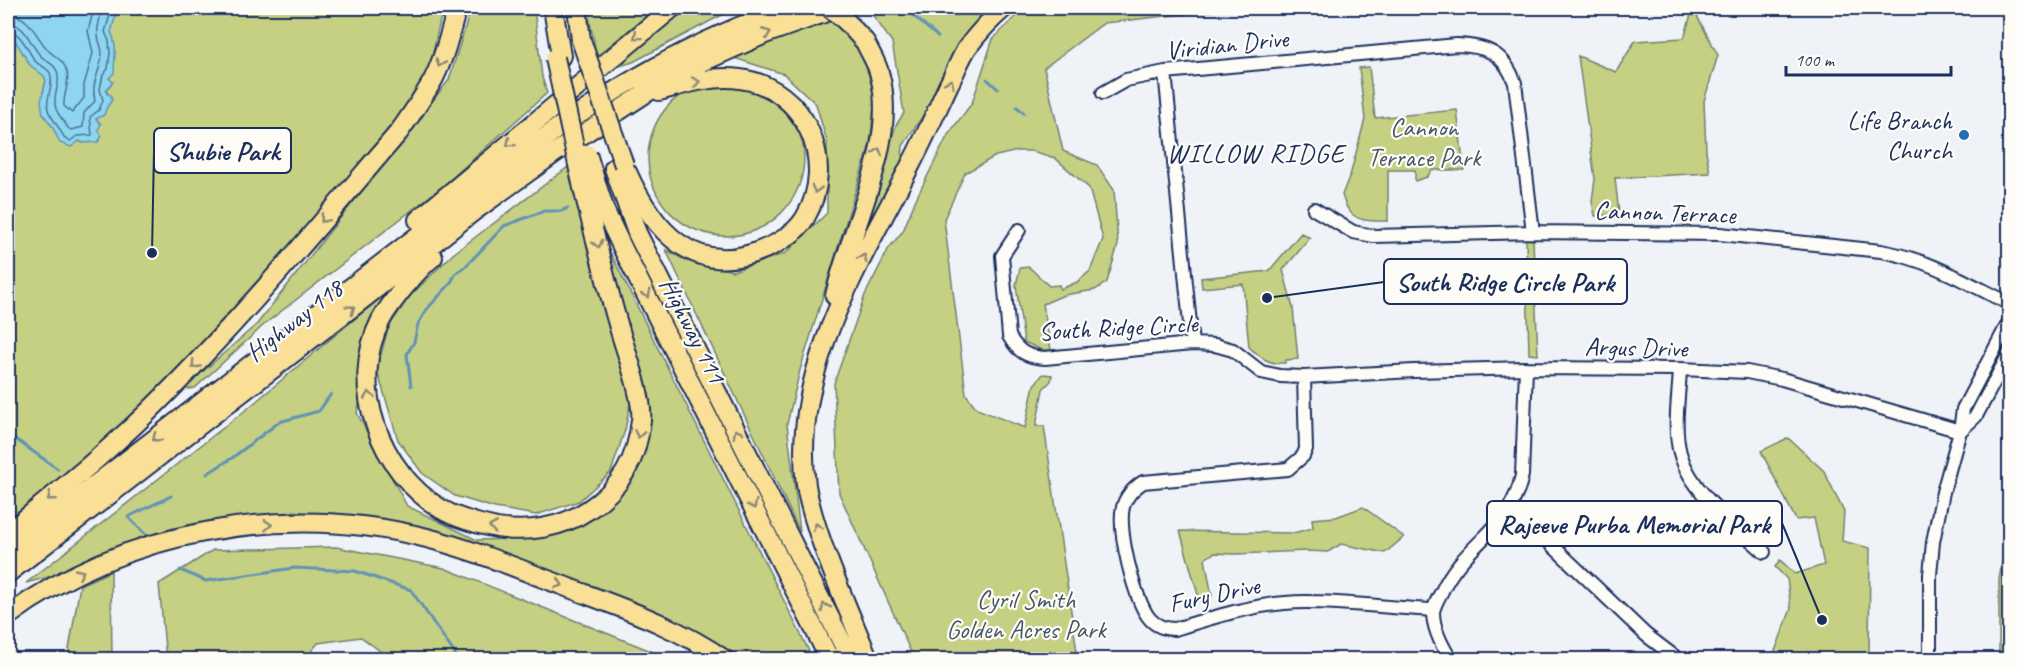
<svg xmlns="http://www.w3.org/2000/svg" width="2017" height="667" font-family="Caveat,sans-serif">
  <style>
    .green { fill: #c5d083; stroke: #708070; stroke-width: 1.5 }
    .water { fill: #8ed5f0; stroke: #6093b6; stroke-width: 1.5 }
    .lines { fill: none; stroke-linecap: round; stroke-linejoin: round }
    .shore { stroke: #497198; stroke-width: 1.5 }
    .stream { stroke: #6093b6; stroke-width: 3 }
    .minor-casing { stroke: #1b2f5e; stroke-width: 16 }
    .highway-casing { stroke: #1b2f5e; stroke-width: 22 }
    .minor { stroke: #fdfcf7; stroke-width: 12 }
    .highway { stroke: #f9e096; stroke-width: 18 }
    .highway-bridge-casing { stroke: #1b2f5e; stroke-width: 22; stroke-linecap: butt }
    .highway-bridge { stroke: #f9e096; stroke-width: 18 }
    .oneway { stroke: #8a887a }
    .poi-dot { fill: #1f6fb2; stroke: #fdfcf7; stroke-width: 2 }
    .labels { text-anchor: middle; stroke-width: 4.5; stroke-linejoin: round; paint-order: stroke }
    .street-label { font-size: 26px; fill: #1b2f5e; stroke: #fdfcf7 }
    .poi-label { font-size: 26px; fill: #1b2f5e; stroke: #fdfcf7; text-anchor: end }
    .park-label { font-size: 26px; fill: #465767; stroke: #fdfcf7 }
    .neighbourhood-label { font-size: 27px; letter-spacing: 1.5px; fill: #1b2f5e; stroke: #fdfcf7 }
    .leader { fill: none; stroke: #1b2f5e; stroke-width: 2 }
    .callout-dot { fill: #1b2f5e; stroke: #fdfcf7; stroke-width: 2 }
    .callout { fill: #fdfcf7; stroke: #1b2f5e; stroke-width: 2 }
    .callout-label { font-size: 27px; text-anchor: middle; font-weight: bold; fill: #1b2f5e }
  </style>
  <rect width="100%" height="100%" fill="#eff3f8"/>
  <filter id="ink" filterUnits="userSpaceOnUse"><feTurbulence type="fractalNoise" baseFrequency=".0167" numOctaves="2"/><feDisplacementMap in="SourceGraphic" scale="12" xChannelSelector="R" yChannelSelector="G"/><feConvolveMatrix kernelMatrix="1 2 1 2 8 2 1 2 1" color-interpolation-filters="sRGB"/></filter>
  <g filter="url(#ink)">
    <path class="green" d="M115,8H443L433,51L432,79L204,359L8,523V26L44,73L46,81L43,92L50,124C60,133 76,144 88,142L99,122L96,119L108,94L106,90L109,26Z
      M471,8H534L542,77L547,93L443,186L266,323L195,388L182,390L257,324L449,80Z
      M587,8H656L597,56Z
      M685,8H735L633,62L617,67Z
      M874,8H1000L946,67L950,74L903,146L901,171L857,247L896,125L904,113L892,42L869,10Z
      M1024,8H1237L1104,23L1044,68L1063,151L1097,165L1114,190L1118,245L1107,282L1095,290L1064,295L1043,304L1051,350H1042L1024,342L1016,285L1020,268L1029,267L1049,286L1059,285L1061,289L1077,282L1090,271L1103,239L1089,188L1055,158L1032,151H1018L996,156L965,173L944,219L966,394L977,409L1025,428L1034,385L1043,374L1052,375L1051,381L1043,389L1036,426H1044L1077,652L1087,659H914L839,493L834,383L865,295L889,248L903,231L916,199L948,135L972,103L993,39Z
      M1693,8H1698L1697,16L1718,55L1704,101L1706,151L1710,173L1615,178L1619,214L1595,216L1592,201L1595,179L1578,56L1616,72L1635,41L1684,38Z
      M829,18L848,34L857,47L865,62L875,98L870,144L800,370L787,424L800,532L666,250L687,261L733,271L786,253L827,213V142L816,104L784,74L734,58Z
      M1369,67L1375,118L1457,110L1464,170H1432L1427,177L1415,181V170H1388V221C1375,221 1356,223 1348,209C1345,205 1344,200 1342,195L1351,172L1365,119L1359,68Z
      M648 158a78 78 0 1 1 156 0a78 78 0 1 1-156 0Z
      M568,167L592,254L633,390L625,430L611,472L579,501L536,515L495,508L455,496L422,473L398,440L377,370L388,328L409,297L453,254Z
      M1301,233L1310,238L1283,270L1293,308L1298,359L1286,360L1285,363C1267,364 1263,359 1249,347L1243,284L1202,288L1201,278L1269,271Z
      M1526,239L1533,240L1538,355L1529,354Z
      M606,244L813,659H732L441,534L294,511L26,583L247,409L388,291L357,413L407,506L477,540L511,539L538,533L625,484L645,400Z
      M1788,438L1824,471L1844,512L1842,541L1870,548L1869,659H1822L1819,653L1802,659H1772L1791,609L1787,579L1775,567L1780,560L1795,574L1824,565L1814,518L1796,520L1761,451Z
      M1363,507L1404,537L1385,553L1341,544L1328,552L1306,551L1235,554L1214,553L1205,559L1212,596L1200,602L1180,531L1293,533L1313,528L1312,519L1336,517Z
      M2009,517V659H1999V580Z
      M336,547L444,568L671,659H391L361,637L318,643L305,659H166L159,584L213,550Z
      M111,571L112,659H73L68,655L80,585Z"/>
    <path class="water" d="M8,8H118L111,32C118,45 114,59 114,73L109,78L113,82L106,90L107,94L111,95L112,100L107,107L104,115L96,119L101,124L98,130L102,136L98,142L83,143L79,141L71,147L60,143L52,126L43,114L41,101L46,81L44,76L30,65L16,42L8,34Z"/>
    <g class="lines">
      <path class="shore" d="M8,14C31,15 35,37 49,51C56,58 64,60 67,72C70,84 63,94 64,106L72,113L84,98V85L93,53L88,31L94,8
        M8,23C28,24 30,48 43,58C49,63 54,64 57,71C62,84 51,96 56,109C58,115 65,122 68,128L71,130L83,127L84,113L95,101C90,83 101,71 102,54C102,47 99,43 98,36C96,27 101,16 103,8
        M8,30C21,32 28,51 35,61C39,66 46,66 50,73C55,84 45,98 48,110C49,114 62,132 65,139L70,141L77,136L92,135L90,117L99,110L103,100L100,89L103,75L108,69L110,53L109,41L105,32L112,8"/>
      <path class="stream" d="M908,11L938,37
        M987,79L998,89
        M1017,107L1024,113
        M411,386L407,354L414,342L418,324L427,309L450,284L456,273L466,266L504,226L544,211H561L568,208
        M8,434L58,469
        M207,474L232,458L279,422L319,411L331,394
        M149,538L128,517L171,496
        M180,570L206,581L294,568L355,571L411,590L457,657L461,660"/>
      <g class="minor-casing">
        <path id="minor" d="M1165,72L1192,344
          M1103,93L1126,80L1165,72L1457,45C1487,46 1504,53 1515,83L1533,232
          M1314,209L1353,232L1374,236L1533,232L1720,234L1881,251C1931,260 1965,282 2010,304
          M1019,230L1002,256L1009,336C1018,352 1027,357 1045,358L1192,344L1215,345L1233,350L1261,372L1280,376L1304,377L1414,371L1526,368L1680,369L1747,372L1782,379L1960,431
          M1680,369C1679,396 1673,427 1680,453C1691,493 1735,525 1764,552
          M1304,377L1306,449L1303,456L1288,469L1143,482C1134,488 1126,495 1123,507C1117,530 1135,602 1150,619C1157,627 1166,629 1175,629C1217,616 1261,602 1305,602C1348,602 1391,608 1433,610
          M1960,431L1976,416L2010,352
          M1512,507L1646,635L1679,660
          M1451,660C1442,646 1433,629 1433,612C1434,605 1439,597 1442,591C1464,543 1512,529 1522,475L1526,368
          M1930,660V575L1933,542L1943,492L1960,431L1963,409L2010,320"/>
      </g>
      <g class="highway-casing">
        <path id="highway" d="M553,8L561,56
          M577,8L581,40
          M614,168L637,233L851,660
          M627,172C652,228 693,279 762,250C778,244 796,233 805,218C838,162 805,87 740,79C712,75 685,84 659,91
          M596,183L605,211L624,251L830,660
          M418,220L672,8
          M433,257C418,269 390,303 381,320C347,385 380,472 441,509C458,519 478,524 497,528C528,533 561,528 588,510C621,488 637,460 641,420C644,398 624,347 618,324C605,279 594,233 583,188
          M835,296C850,228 898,144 880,76C878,64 870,53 865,42
          M8,533C60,490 114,447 162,398C246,314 322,222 399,132C411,115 423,98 433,80C445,57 450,32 457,8
          M8,552L559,127C584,112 608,94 633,80C682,51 734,27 787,8
          M8,573L363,299L474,211L556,152L675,74L765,34L838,8
          M8,616C124,530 287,502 427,538C474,550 519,569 564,586C619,607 677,626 725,660
          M869,660C853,622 837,584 823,546C816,526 809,505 806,485C791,370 860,264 910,166C924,139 936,112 949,84C955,73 960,59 967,48C978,33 990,20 1004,8"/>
      </g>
      <use href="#minor" class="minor"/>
      <use href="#highway" class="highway"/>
      <g class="highway-bridge-casing">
        <path id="highway-bridge" d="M830,8L846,21L865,42
          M581,40L624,165
          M555,58L583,188
          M587,154L596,183"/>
      </g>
      <use href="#highway-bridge" class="highway-bridge"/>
    </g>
    <defs><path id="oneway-chevron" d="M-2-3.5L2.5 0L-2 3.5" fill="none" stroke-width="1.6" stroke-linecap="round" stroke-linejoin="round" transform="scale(1.5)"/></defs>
    <g class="oneway">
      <use href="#oneway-chevron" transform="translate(767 33) rotate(-22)"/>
      <use href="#oneway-chevron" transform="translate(637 36) rotate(140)"/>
      <use href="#oneway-chevron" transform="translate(440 63) rotate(112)"/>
      <use href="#oneway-chevron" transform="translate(696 82) rotate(-12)"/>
      <use href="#oneway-chevron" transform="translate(950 83) rotate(-65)"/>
      <use href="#oneway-chevron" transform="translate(510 143) rotate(140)"/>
      <use href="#oneway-chevron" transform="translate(878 152) rotate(-74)"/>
      <use href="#oneway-chevron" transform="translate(816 189) rotate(105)"/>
      <use href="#oneway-chevron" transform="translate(324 219) rotate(131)"/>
      <use href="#oneway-chevron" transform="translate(598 244) rotate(75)"/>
      <use href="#oneway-chevron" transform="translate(863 258) rotate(-63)"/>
      <use href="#oneway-chevron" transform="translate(647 294) rotate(62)"/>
      <use href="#oneway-chevron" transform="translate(351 309) rotate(-37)"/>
      <use href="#oneway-chevron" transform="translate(195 365) rotate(134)"/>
      <use href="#oneway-chevron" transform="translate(369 395) rotate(-98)"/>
      <use href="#oneway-chevron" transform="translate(737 433) rotate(-117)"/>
      <use href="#oneway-chevron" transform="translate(639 434) rotate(100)"/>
      <use href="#oneway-chevron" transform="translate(156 438) rotate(142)"/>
      <use href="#oneway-chevron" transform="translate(51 497) rotate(141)"/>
      <use href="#oneway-chevron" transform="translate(753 505) rotate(63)"/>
      <use href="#oneway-chevron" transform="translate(268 525) rotate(-3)"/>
      <use href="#oneway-chevron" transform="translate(493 527) rotate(-170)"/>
      <use href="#oneway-chevron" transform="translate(817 527) rotate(-108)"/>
      <use href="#oneway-chevron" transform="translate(80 573) rotate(-25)"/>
      <use href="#oneway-chevron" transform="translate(559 584) rotate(21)"/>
      <use href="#oneway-chevron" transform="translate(825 607) rotate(-116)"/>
    </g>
  </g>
  <circle class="poi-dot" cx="1964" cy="135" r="6"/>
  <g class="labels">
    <g class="street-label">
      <text transform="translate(1227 44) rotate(-6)" y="9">Viridian Drive</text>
      <text transform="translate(1665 212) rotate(2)" y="9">Cannon Terrace</text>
      <text transform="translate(294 320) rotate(-38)" y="9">Highway 118</text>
      <text transform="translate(1118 327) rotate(-3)" y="9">South Ridge Circle</text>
      <text transform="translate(693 330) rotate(63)" y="9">Highway 111</text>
      <text transform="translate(1636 347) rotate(1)" y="9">Argus Drive</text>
      <text transform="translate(1214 594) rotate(-12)" y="9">Fury Drive</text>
    </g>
    <g class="poi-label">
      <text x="1952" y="129">Life Branch<tspan x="1952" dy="30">Church</tspan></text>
    </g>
    <g class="park-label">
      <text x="1424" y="136">Cannon<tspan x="1424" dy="30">Terrace Park</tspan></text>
      <text x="1026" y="608">Cyril Smith<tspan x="1026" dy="30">Golden Acres Park</tspan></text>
    </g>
    <g class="neighbourhood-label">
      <text x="1256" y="162">WILLOW RIDGE</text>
    </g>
  </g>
  <path class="leader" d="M152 253L154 150M1267 298L1384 282M1822 620L1782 523"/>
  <g class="callout-dot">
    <circle cx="152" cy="253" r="6"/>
    <circle cx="1267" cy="298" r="6"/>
    <circle cx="1822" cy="620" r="6"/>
  </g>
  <g class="callout">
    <rect x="154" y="128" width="137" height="45" rx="6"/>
    <rect x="1384" y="259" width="243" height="45" rx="6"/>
    <rect x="1487" y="501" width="295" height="45" rx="6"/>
  </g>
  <g class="callout-label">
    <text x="223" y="160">Shubie Park</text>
    <text x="1505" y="291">South Ridge Circle Park</text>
    <text x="1634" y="533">Rajeeve Purba Memorial Park</text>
  </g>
  <rect width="2017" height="667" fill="none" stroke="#fdfcf7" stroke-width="30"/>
  <rect x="15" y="15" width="1987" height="637" fill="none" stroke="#1b2f5e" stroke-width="2" filter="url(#ink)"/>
  <path d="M1786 66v9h165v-9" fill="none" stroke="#1b2f5e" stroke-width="3"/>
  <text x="1795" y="66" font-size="18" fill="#1b2f5e" stroke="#fdfcf7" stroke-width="4.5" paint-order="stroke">100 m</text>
</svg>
